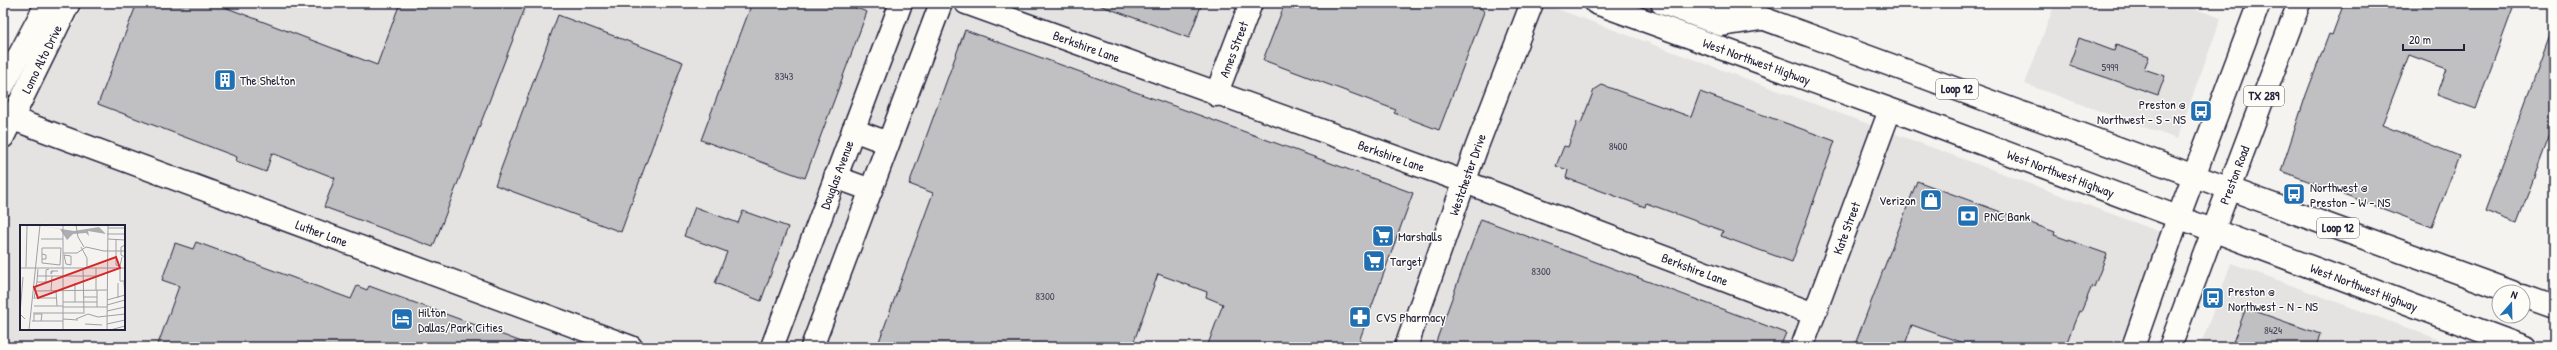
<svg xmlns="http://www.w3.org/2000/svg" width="2557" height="350" font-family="'Patrick Hand',sans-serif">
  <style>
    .built { fill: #e4e3e2; fill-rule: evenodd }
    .building { fill: #c0bfc2; stroke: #22223b }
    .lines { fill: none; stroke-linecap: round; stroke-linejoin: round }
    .street-casing { stroke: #22223b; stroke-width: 25 }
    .secondary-casing { stroke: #22223b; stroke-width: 25 }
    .primary-casing { stroke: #22223b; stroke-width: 25 }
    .highway-casing { stroke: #22223b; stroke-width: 25 }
    .street { stroke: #fdfcf7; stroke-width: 22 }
    .secondary { stroke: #fdfcf7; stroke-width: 22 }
    .primary { stroke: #fdfcf7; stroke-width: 22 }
    .highway { stroke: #fdfcf7; stroke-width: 22 }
    .labels { text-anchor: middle; stroke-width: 3; stroke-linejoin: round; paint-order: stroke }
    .number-label { font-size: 11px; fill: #4a495d }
    .shield { fill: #fdfcf7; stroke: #646373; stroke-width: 1 }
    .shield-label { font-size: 12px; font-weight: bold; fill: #22223b }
    .street-label { font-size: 13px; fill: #22223b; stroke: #fdfcf7 }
    .poi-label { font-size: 13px; fill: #22223b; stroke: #fdfcf7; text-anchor: start }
    .inset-road { fill: none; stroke: #a09fa7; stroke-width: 1 }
    .view { fill: #d62828; fill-opacity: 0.15; stroke: #d62828; stroke-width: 2 }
    .inset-edge { fill: none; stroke: #22223b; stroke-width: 2 }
  </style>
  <rect width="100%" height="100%" fill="#f4f3ef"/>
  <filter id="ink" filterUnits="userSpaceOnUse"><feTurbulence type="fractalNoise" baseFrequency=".025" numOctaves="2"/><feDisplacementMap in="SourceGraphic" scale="8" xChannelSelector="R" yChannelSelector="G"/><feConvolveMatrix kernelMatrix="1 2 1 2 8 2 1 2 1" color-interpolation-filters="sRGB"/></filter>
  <g filter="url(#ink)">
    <path class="built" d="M85,3H1541L2166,234L2124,347H3V155ZM21,226H124V329H21Z
      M2055,3H2179L2221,18L2177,139L2025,84Z
      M2231,263L2459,347H2200Z"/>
    <path class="building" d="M137,3H214L377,65L400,3H527L433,247L324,207L335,178L272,153L266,172L236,161L237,157L98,104Z
      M752,3H843L867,12L805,178L701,140Z
      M1099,3H1202L1189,38L1099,5Z
      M1285,3H1466L1482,9L1484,12L1439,130L1394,113L1396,110L1263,60Z
      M2344,3H2515L2476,109L2437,95L2447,69L2409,55L2382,125L2459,156L2432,227L2281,171L2306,95L2329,34L2332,35Z
      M558,15L683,62L621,232L495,185Z
      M965,30L1413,193L1357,347H1207L1223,304L1206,297L1207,292L1158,274L1132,347H877L933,193L909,184Z
      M2552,30L2554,124L2517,223L2485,211Z
      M2079,38L2114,51L2116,45L2149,57L2144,69L2165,76L2158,95L2069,65Z
      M1602,85L1691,117L1700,92L1835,141L1792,262L1721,236L1723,231L1646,203L1645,207L1566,178L1568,170L1556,166L1564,146L1568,147L1577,122L1581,123L1594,90Z
      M1917,181L2055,232L2054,235L2107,254L2094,287L2092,286L2081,312L2079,311L2065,347H1974L1912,325L1904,347H1854Z
      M695,207L738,223L743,211L788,227L761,301L715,283L727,252L684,236Z
      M1481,219L1786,333L1780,347H1434Z
      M196,242L351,299L357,286L367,290L369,286L530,345V347H157L179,286L162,280L175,243L193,249Z
      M2246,308L2320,334L2316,347H2247L2233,342Z"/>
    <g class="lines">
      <g class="street-casing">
        <g id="street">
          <path id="s1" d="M1216,95L1251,3"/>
        </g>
      </g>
      <g class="secondary-casing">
        <g id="secondary">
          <path id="s2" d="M966,3L1465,182L1814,314"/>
          <path id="s3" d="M13,119L631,347"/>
          <path d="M853,130L888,143"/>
          <path id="s4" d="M3,137L69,3"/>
          <path d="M835,177L871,190"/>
          <path id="s5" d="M772,347L901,3"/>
          <path d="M812,347L941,3"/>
          <path id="s6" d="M1406,347L1477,146L1532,3"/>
          <path id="s7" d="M1802,347L1890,110"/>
          <path d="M2133,347L2178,218"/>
          <path d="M2170,347L2213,231"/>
        </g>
      </g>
      <g class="primary-casing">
        <g id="primary">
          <path id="s8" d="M1596,3L1903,114L2524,347"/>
          <path d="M1662,3L1722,25L1761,19"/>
          <path d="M1721,3L2512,292"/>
          <path d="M2178,218L2259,3"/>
          <path id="s9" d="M2213,231L2299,3"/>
          <path d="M2523,296L2554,307"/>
        </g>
      </g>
      <g class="highway-casing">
        <path id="highway" d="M3,86L47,3"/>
      </g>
      <use href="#street" class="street"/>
      <use href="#secondary" class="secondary"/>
      <use href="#primary" class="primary"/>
      <use href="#highway" class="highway"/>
    </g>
  </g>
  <defs>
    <g id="building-square" transform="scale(1.15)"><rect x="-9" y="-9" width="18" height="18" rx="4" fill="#1f6fb2" stroke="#fdfcf7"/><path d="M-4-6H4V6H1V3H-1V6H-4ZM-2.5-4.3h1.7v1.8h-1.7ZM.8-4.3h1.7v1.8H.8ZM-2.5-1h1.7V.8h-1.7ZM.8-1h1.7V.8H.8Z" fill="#fff"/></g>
    <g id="bus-square" transform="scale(1.15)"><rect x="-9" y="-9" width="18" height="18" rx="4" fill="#1f6fb2" stroke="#fdfcf7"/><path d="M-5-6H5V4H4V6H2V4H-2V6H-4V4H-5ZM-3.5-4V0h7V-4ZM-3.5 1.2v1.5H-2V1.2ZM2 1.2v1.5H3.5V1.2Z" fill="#fff"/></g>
    <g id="shop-square" transform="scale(1.15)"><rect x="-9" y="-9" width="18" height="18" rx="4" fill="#1f6fb2" stroke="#fdfcf7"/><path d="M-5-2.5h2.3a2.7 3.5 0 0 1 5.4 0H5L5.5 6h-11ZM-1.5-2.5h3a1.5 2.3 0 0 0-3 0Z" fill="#fff"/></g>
    <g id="bank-square" transform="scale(1.15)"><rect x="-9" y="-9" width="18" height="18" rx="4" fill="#1f6fb2" stroke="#fdfcf7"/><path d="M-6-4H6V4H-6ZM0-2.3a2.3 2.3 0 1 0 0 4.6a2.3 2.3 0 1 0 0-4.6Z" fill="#fff"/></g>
    <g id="supermarket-square" transform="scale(1.15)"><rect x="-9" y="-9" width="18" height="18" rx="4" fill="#1f6fb2" stroke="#fdfcf7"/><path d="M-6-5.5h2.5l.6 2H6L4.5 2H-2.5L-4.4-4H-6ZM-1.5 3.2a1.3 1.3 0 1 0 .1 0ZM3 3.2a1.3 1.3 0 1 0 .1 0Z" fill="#fff"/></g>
    <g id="pharmacy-square" transform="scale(1.15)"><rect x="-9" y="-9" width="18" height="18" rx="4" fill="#1f6fb2" stroke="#fdfcf7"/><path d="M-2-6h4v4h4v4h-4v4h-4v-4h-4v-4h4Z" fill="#fff"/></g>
    <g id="hotel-square" transform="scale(1.15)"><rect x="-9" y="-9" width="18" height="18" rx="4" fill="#1f6fb2" stroke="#fdfcf7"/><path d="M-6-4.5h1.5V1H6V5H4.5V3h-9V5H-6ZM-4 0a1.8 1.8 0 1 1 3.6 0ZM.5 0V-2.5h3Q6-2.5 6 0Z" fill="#fff"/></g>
  </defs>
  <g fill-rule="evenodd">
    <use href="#building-square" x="225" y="80"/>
    <use href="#bus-square" x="2201" y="111"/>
    <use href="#bus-square" x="2294" y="194"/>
    <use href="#shop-square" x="1931" y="200"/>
    <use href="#bank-square" x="1968" y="216"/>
    <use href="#supermarket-square" x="1383" y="236"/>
    <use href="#supermarket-square" x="1374" y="261"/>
    <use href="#bus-square" x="2213" y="298"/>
    <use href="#pharmacy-square" x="1360" y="317"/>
    <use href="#hotel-square" x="402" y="319"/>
  </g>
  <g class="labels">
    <g class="number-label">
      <text x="2110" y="71">5999</text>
      <text x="784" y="80">8343</text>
      <text x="1618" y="150">8400</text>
      <text x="1541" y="275">8300</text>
      <text x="1045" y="300">8300</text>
      <text x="2273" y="334">8424</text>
    </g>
    <g class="shield">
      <rect x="1936" y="79" width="42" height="20" rx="3"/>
      <rect x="2244" y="86" width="40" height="20" rx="3"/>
      <rect x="2317" y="218" width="42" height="20" rx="3"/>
    </g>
    <g class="shield-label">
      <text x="1957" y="93">Loop 12</text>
      <text x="2264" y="100">TX 289</text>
      <text x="2338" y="232">Loop 12</text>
    </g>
    <g class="street-label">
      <text dy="5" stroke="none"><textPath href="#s2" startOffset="128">Berkshire Lane</textPath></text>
      <text dy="5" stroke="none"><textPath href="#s1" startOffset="49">Ames Street</textPath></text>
      <text dy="5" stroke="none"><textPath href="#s4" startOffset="87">Lomo Alto Drive</textPath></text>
      <text dy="5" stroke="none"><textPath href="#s8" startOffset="171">West Northwest Highway</textPath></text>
      <text dy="5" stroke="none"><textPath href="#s2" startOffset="452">Berkshire Lane</textPath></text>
      <text dy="5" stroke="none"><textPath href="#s6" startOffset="183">Westchester Drive</textPath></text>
      <text dy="5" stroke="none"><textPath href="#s8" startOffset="495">West Northwest Highway</textPath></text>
      <text dy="5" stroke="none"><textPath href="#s5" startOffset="184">Douglas Avenue</textPath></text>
      <text dy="5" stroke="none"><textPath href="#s9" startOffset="60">Preston Road</textPath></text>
      <text dy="5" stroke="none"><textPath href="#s7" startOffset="127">Kate Street</textPath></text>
      <text dy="5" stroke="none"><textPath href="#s3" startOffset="329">Luther Lane</textPath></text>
      <text dy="5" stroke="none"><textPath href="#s2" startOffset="776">Berkshire Lane</textPath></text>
      <text dy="5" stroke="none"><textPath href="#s8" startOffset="819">West Northwest Highway</textPath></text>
    </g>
    <g class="poi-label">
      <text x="240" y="85">The Shelton</text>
      <text x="2186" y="109" text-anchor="end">Preston @<tspan x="2186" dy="15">Northwest - S - NS</tspan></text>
      <text x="2310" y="192">Northwest @<tspan x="2310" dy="15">Preston - W - NS</tspan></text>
      <text x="1916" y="205" text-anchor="end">Verizon</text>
      <text x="1984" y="221">PNC Bank</text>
      <text x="1398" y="241">Marshalls</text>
      <text x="1390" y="266">Target</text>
      <text x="2228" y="296">Preston @<tspan x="2228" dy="15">Northwest - N - NS</tspan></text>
      <text x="418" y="317">Hilton<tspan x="418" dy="15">Dallas/Park Cities</tspan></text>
      <text x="1376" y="322">CVS Pharmacy</text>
    </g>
  </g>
  <g transform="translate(20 225)">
    <rect width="105" height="105" fill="#f4f3ef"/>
    <path d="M16,0L54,6L79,2L86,9L68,6L69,11L66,8L53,9L47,15L40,4Z" fill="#acacb2"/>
    <path class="inset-road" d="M43,0V105M56,0L58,12L64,22M88,3H105M87,9H105M21,14H43M88,14L105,15M96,14V40L100,41L102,32M105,20L101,22V30L105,32M61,22L67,33V42M22,23H41L40,40L22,38ZM43,28H57M57,28L66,22L84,26H105M22,29L26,30V34H22M44,30L51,31V40L46,39L44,30M6,42L7,0M0,43H105M63,43L64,89M100,43V56H105M33,46L31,49V46H38M18,51H76M3,52L0,89L5,94M17,56L18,44M17,57H26V45L29,44M104,57L105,70M98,58V73M76,65V43M16,66L87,65M31,66L32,51M36,66L37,81M63,72H77M15,73H37M14,74L17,56M87,75L105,70M43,77H55V58M55,77H77M87,80L105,75M14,81H43M43,82H87M77,82V65M87,86L105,82M13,88H63M43,94L58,95M56,94L68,89L78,92L105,89M12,96H43M14,96V89H22L21,96M65,99L82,100M87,99L105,95M9,105L20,0M87,105L88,0M90,105L105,101"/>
    <path class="view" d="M96,32L100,43L18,73L14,62Z"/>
    <rect width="105" height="105" class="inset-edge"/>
  </g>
  <rect width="2557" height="350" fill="none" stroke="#fdfcf7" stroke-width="16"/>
  <rect x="8" y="8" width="2541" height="334" fill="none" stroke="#22223b" stroke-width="1.5" filter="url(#ink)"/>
  <g transform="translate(2511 304) rotate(20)"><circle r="19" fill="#fdfcf7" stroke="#a5a5ac"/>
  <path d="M0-3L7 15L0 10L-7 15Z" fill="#1f6fb2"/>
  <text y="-6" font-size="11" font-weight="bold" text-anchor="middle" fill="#22223b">N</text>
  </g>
  <path d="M2403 44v6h61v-6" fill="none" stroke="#22223b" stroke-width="2"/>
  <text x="2409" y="44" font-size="12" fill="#22223b" stroke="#fdfcf7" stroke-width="3" paint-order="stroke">20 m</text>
</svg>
